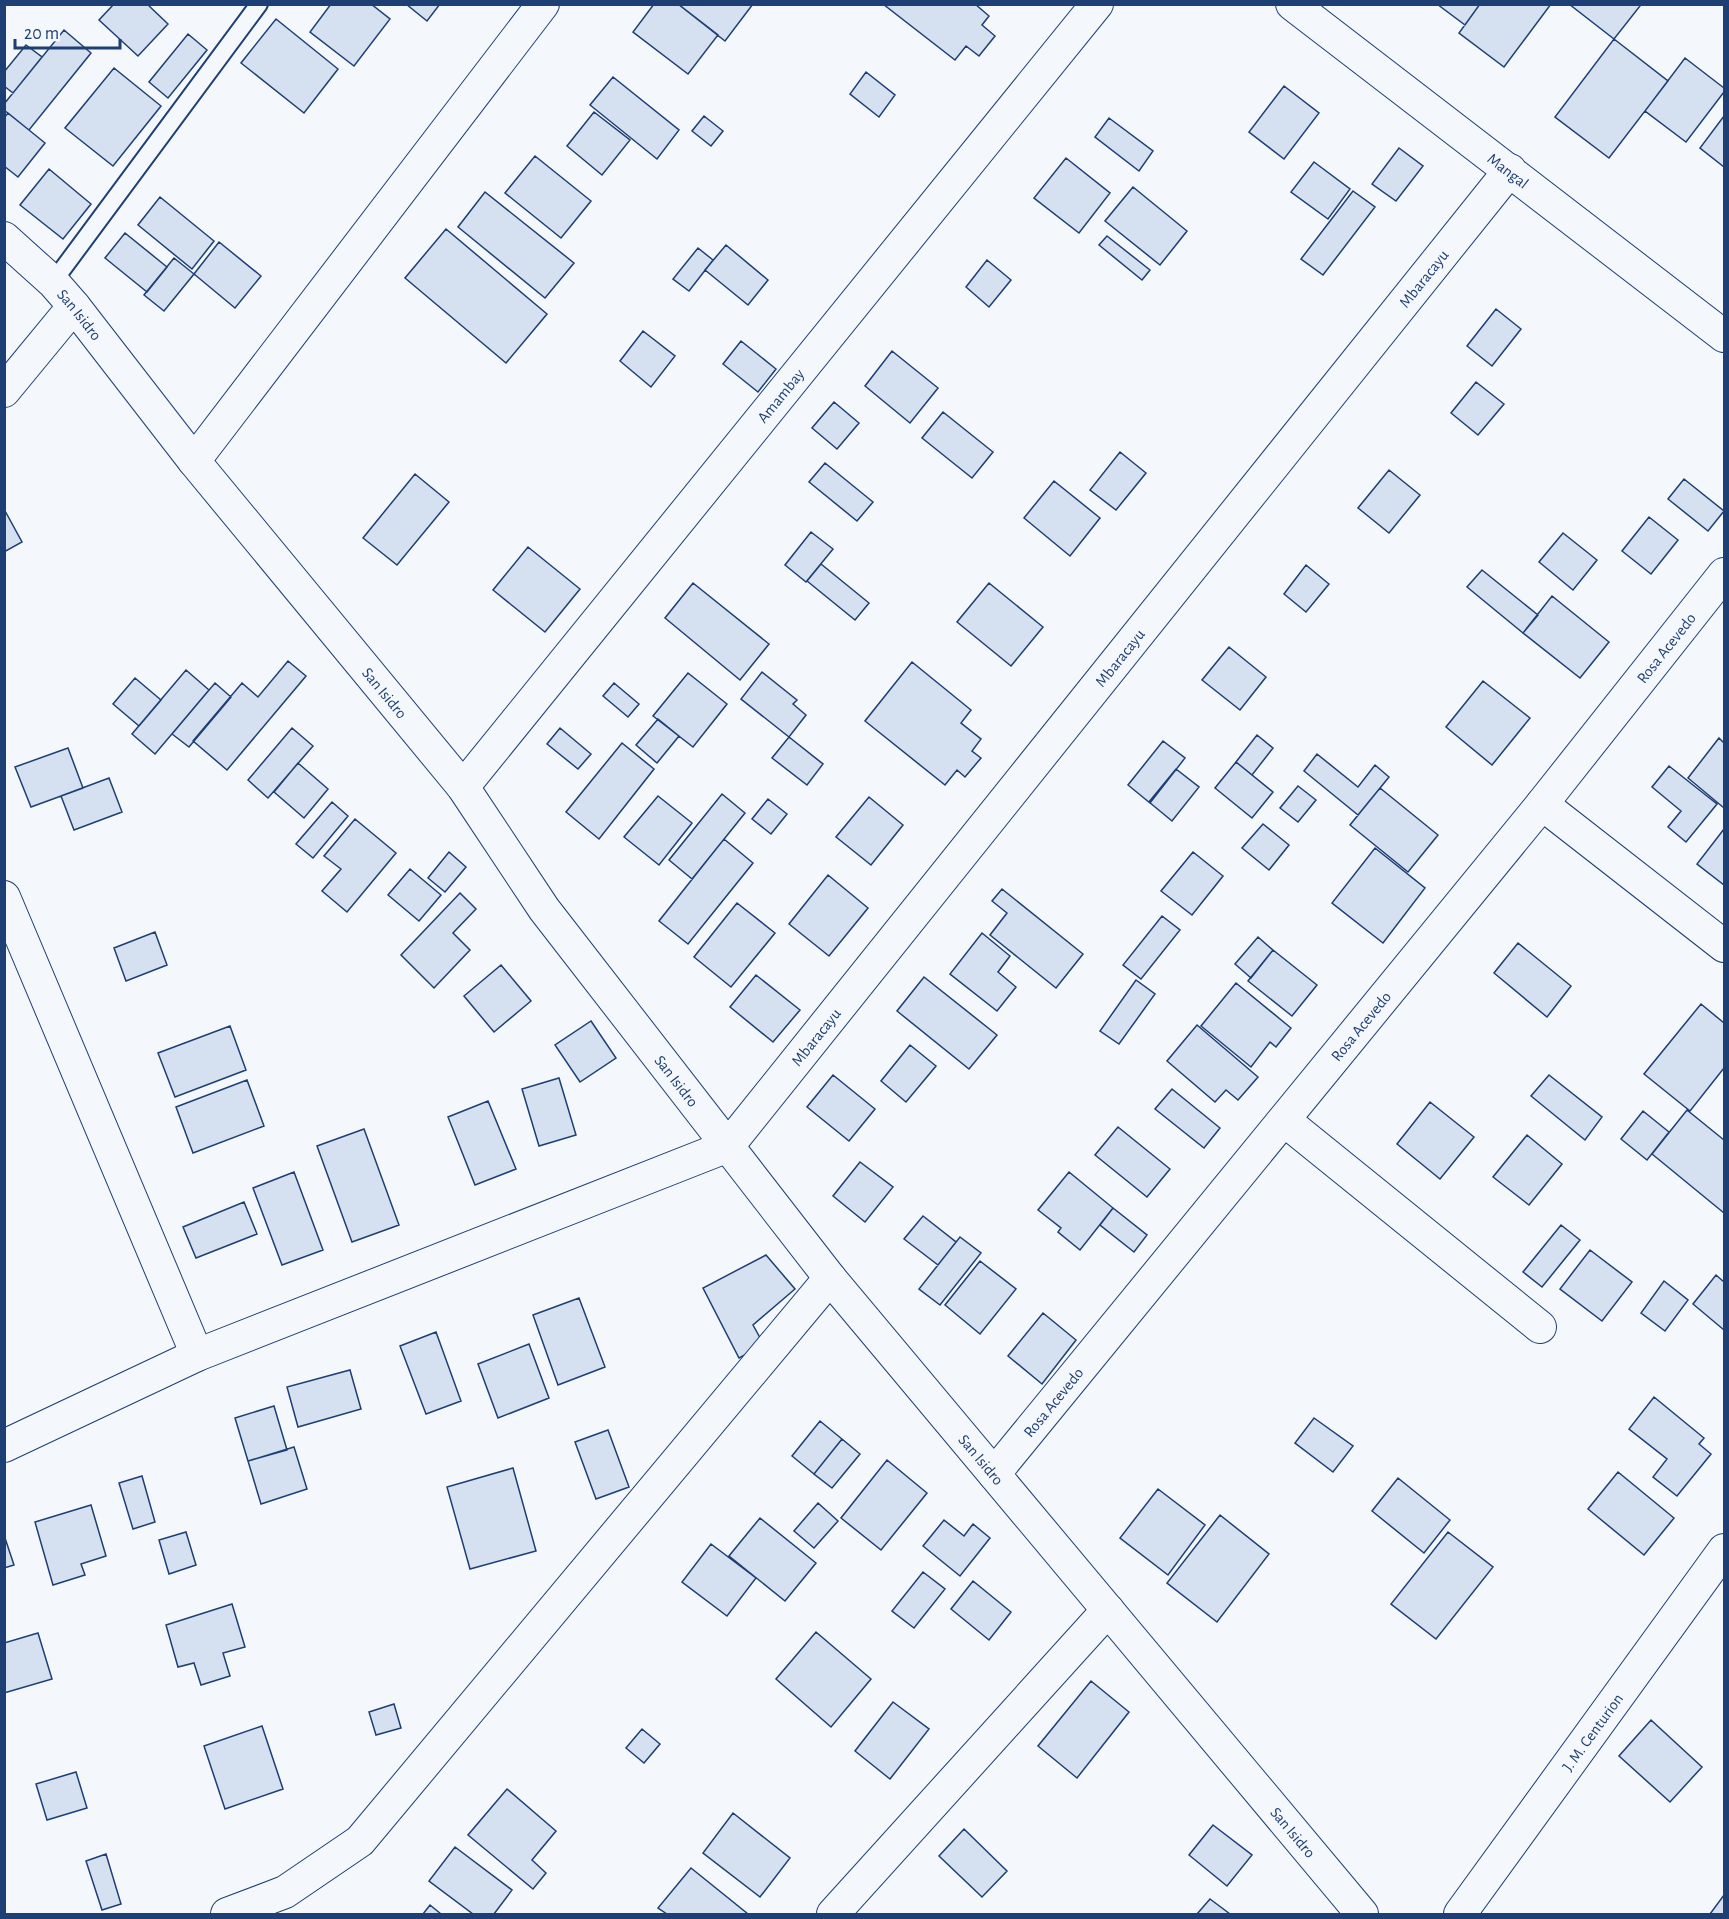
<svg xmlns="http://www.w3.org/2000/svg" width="1729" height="1919" font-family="'Alegreya Sans',sans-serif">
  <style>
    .building { fill: #d5e0f0; stroke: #1d3f73; stroke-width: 1.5 }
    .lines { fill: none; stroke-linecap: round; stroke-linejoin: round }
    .service-casing { stroke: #1d3f73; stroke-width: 20 }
    .minor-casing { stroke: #1d3f73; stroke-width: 34 }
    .service { stroke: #f4f7fb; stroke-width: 16 }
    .minor { stroke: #f4f7fb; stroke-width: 32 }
    .labels { text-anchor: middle; stroke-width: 4.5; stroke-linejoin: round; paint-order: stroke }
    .street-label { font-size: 16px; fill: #1d3f73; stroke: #f4f7fb }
  </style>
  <rect width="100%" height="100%" fill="#f4f7fb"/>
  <path class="building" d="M114,4H147L168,24L138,56L99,20Z
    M331,4H371L390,19L354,66L310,32Z
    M406,4H440L427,21Z
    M654,4H678L718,35L688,74L633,32Z
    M678,4H753L725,41Z
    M883,4H975L989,16L982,25L995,36L979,56L966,46L955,60Z
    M1437,4H1480L1465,25Z
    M1480,4H1551L1504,67L1459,33Z
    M1569,4H1637L1640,6L1614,39Z
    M276,19L338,69L304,113L241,63Z
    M64,30L91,53L29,130L4,110V104Z
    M188,34L207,50L168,98L149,82Z
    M1614,39L1668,81L1609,158L1555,117Z
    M26,45L42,57L13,93L4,86V72Z
    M1685,58L1724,88V92L1686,142L1645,111Z
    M114,68L161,106L113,166L65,128Z
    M866,72L895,95L879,117L850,94Z
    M613,77L679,130L657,159L590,105Z
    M1284,86L1319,113L1284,159L1249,132Z
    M594,112L630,140L602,175L567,146Z
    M8,113L45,143L18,177L4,166V118Z
    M704,116L723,131L711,146L692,131Z
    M1724,116V167L1700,148Z
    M1109,118L1153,151L1139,171L1095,137Z
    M1399,148L1423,166L1396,201L1372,184Z
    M535,156L591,201L561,238L505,193Z
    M1066,158L1110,193L1079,233L1034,198Z
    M1314,162L1350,189L1328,219L1291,192Z
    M49,169L91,204L63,239L20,205Z
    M1133,187L1187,231L1160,265L1105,221Z
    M1353,191L1375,207L1323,275L1301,259Z
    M485,192L574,263L545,298L458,227Z
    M160,197L214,241L192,269L138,225Z
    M446,229L547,314L506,363L405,278Z
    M125,233L167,267L147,292L105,258Z
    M1107,236L1150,270L1142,280L1099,245Z
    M219,242L261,276L235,308L194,274Z
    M726,245L768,280L748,305L705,270Z
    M698,248L713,260L689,291L673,279Z
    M174,258L194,274L164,311L144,295Z
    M987,260L1011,280L989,307L966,287Z
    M1496,309L1521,329L1492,366L1467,346Z
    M643,331L675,356L651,387L620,361Z
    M741,341L776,369L758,392L723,364Z
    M892,351L938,388L910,423L865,386Z
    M1476,382L1504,404L1478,435L1451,413Z
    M834,402L859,423L837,449L812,428Z
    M943,412L993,452L972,478L922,438Z
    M1120,452L1146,473L1116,510L1090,490Z
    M825,463L873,502L857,521L809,482Z
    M1389,470L1420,495L1389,533L1358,508Z
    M415,474L449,502L397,565L363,538Z
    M1684,479L1724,511L1708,531L1668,499Z
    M1054,481L1100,518L1070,556L1024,518Z
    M4,509L22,542L4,552Z
    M1649,517L1678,540L1651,574L1622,551Z
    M811,532L833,549L806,582L785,565Z
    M1563,533L1597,560L1573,590L1539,562Z
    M528,547L580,589L545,632L493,590Z
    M821,564L869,603L855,620L807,581Z
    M1306,565L1329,584L1306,612L1284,594Z
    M1482,570L1538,615L1523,633L1467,587Z
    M693,583L769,644L740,680L665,618Z
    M989,583L1043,627L1011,666L957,622Z
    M1552,596L1609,642L1580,678L1523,633Z
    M1229,647L1266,677L1240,710L1202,680Z
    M288,661L306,676L227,770L193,741L242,683L258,697Z
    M912,662L971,710L961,723L981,739L972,751L981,758L965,777L957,770L945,785L865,721Z
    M186,670L209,690L155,754L132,734Z
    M762,672L797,700L793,704L806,715L789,737L741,699Z
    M688,673L727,704L693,747L653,716Z
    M135,678L161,700L139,726L113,704Z
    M1483,681L1530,718L1492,765L1446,727Z
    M215,683L231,697L189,747L172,734Z
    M614,683L639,704L628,717L603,696Z
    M658,719L679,736L657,763L636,745Z
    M292,728L313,746L268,798L248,780Z
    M560,728L591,754L578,769L547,744Z
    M1257,735L1273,748L1252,775L1236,762Z
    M789,737L823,764L807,785L772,758Z
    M1719,738L1724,743V808L1688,778Z
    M1163,741L1185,758L1150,803L1128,785Z
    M622,743L654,769L599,839L566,812Z
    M68,748L83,788L31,807L15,767Z
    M1317,754L1358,787L1375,765L1389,777L1358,815L1304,771Z
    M1236,762L1273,792L1252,818L1215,788Z
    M298,763L328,789L304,818L274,792Z
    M1669,766L1717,804L1686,842L1668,827L1681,811L1652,787Z
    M1176,769L1199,787L1172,821L1149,802Z
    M109,778L122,812L74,830L61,796Z
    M1298,786L1316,800L1298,822L1280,808Z
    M1380,788L1438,835L1408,872L1350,825Z
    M722,794L745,813L692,879L669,860Z
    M658,796L692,823L659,865L624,837Z
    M869,797L903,825L871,865L836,837Z
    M768,799L787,814L771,834L752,819Z
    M332,802L348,816L313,858L296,844Z
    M355,819L396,853L347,912L322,891L341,869L324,856Z
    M1263,824L1289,845L1269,870L1242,848Z
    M1724,829V885L1697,864Z
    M724,839L753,863L688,944L659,921Z
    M1375,848L1425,888L1383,943L1332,903Z
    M449,852L466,867L445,892L428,878Z
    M1193,852L1223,876L1192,915L1161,891Z
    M410,869L441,895L419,921L388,895Z
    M828,875L868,908L829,956L789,924Z
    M1002,889L1083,954L1056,988L990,935L1007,913L992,901Z
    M460,893L476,909L453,933L470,950L434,988L401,955Z
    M737,903L775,933L731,987L694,957Z
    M1162,916L1180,930L1141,979L1123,965Z
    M155,932L167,965L126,981L114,948Z
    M982,933L1010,956L998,972L1016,987L997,1011L950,974Z
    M1258,937L1273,950L1251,978L1235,964Z
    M1518,943L1571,986L1547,1017L1494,973Z
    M1273,950L1317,985L1292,1016L1248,981Z
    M501,965L531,1001L494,1032L464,996Z
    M756,975L800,1010L773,1042L730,1007Z
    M924,977L997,1035L969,1069L897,1011Z
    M1136,980L1155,994L1119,1044L1100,1031Z
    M1236,983L1291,1028L1276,1047L1270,1042L1251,1067L1201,1026Z
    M1701,1004L1724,1023V1068L1690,1111L1644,1074Z
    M591,1021L616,1058L580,1082L555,1045Z
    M1197,1025L1258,1077L1238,1100L1226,1090L1215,1102L1167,1061Z
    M230,1026L246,1070L175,1097L158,1053Z
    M910,1045L936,1066L906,1102L881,1081Z
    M833,1075L875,1109L849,1141L807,1107Z
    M1549,1075L1602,1117L1585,1140L1531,1096Z
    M559,1078L576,1135L539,1146L522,1089Z
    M247,1080L264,1126L193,1153L176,1107Z
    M1172,1089L1220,1128L1204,1148L1155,1109Z
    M488,1101L516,1169L475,1185L448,1117Z
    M1430,1102L1474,1137L1440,1179L1397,1144Z
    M1687,1110L1724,1140V1213L1652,1154Z
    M1643,1111L1669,1132L1647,1160L1621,1139Z
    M1118,1127L1170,1169L1147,1197L1095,1155Z
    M364,1129L399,1225L352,1242L317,1146Z
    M1527,1135L1562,1164L1529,1205L1493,1177Z
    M860,1162L893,1187L865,1222L833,1196Z
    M294,1172L323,1250L282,1265L253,1188Z
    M1069,1172L1113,1208L1080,1250L1058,1232L1061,1228L1038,1210Z
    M244,1202L257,1234L196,1258L183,1227Z
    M1113,1208L1147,1235L1134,1252L1100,1225Z
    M923,1216L956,1242L938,1265L904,1239Z
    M1561,1225L1580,1240L1542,1287L1523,1272Z
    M960,1237L981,1253L940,1305L919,1289Z
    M1590,1250L1632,1282L1602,1321L1560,1289Z
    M766,1255L795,1289L753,1325L764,1345L739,1358L703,1288Z
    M980,1261L1016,1289L980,1334L945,1305Z
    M1716,1275L1724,1282V1330L1693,1304Z
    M1664,1281L1688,1300L1665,1331L1641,1313Z
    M579,1298L605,1367L558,1385L533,1315Z
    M1043,1313L1076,1340L1042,1384L1008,1356Z
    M436,1332L461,1401L426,1414L400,1346Z
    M529,1344L549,1398L498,1418L478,1364Z
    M350,1370L361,1409L298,1427L287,1387Z
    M1654,1397L1704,1438L1699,1444L1711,1454L1677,1496L1653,1477L1667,1459L1629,1429Z
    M274,1406L287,1450L248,1461L235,1418Z
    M1314,1418L1353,1446L1333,1472L1295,1443Z
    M820,1421L842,1439L814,1474L792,1456Z
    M608,1430L629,1487L596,1499L575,1442Z
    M842,1439L860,1454L832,1488L814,1474Z
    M294,1447L307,1489L261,1504L248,1461Z
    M887,1460L927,1493L881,1550L841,1518Z
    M513,1468L536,1551L470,1569L447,1487Z
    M1618,1472L1674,1518L1644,1555L1588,1509Z
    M142,1476L155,1522L133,1529L119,1483Z
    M1398,1478L1450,1520L1424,1553L1372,1511Z
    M1158,1489L1205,1525L1168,1575L1120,1538Z
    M818,1503L838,1521L814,1548L794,1531Z
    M91,1505L106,1556L81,1564L85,1575L53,1585L35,1522Z
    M1220,1515L1269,1554L1217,1622L1167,1583Z
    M760,1518L816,1563L785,1601L729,1556Z
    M944,1520L964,1536L973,1524L990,1538L960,1576L923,1546Z
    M186,1532L196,1565L169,1574L159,1540Z
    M1448,1532L1493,1567L1436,1639L1391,1604Z
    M4,1535L14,1565L4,1568Z
    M711,1544L756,1578L727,1616L682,1582Z
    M923,1572L945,1589L914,1628L892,1611Z
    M973,1581L1011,1612L989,1640L951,1609Z
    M232,1604L245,1647L223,1653L230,1676L201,1685L194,1663L178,1667L166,1625Z
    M816,1632L871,1679L831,1727L776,1679Z
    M38,1633L52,1679L4,1693V1643Z
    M1091,1681L1129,1712L1077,1778L1038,1746Z
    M893,1702L929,1729L890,1779L855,1751Z
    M394,1704L401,1728L376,1735L369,1712Z
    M1651,1720L1702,1767L1670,1802L1619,1756Z
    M262,1726L283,1789L225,1809L204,1746Z
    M642,1729L660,1744L644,1763L626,1748Z
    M76,1772L87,1808L47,1820L36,1784Z
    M507,1789L556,1831L532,1860L546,1873L533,1889L468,1835Z
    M733,1813L790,1858L760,1897L703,1853Z
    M1213,1825L1252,1855L1227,1886L1189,1855Z
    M964,1829L1007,1871L982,1897L939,1856Z
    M455,1847L512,1890L494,1914H473L429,1881Z
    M106,1854L121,1904L102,1910L86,1861Z
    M691,1868L748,1914H667L658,1908Z
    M1724,1895V1914H1710Z
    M1210,1899L1230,1914H1197Z
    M430,1905L441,1914H423Z"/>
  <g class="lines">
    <g class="service-casing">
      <path id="service" d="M53,282L259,4"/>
    </g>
    <g class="minor-casing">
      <g id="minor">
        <path id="s1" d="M1292,4L1724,336"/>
        <path id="s2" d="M4,238L53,282L74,306L194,461L463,787L544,909L830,1278L1362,1914"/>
        <path d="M4,391L74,306"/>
        <path d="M194,461L543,4"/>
        <path id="s3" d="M463,787L1097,4"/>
        <path d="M1542,804L1724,946"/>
        <path d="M4,897L197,1355"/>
        <path d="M1284,1120L1540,1327"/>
        <path id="s4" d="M4,1446L197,1355L728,1146L1510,170"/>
        <path id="s5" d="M994,1474L1542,804L1724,574"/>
        <path d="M227,1914L285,1892L360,1841L830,1278"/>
        <path d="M833,1914L1108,1610"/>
        <path id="s6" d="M1460,1914L1724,1550"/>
      </g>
    </g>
    <use href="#service" class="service"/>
    <use href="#minor" class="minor"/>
  </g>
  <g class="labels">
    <g class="street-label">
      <text dy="6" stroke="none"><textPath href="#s1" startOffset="273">Mangal</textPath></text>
      <text dy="6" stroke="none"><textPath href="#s4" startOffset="1896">Mbaracayu</textPath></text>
      <text dy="6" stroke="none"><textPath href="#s2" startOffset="108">San Isidro</textPath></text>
      <text dy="6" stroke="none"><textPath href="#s3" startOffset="504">Amambay</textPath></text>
      <text dy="6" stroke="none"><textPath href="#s5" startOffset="1065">Rosa Acevedo</textPath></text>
      <text dy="6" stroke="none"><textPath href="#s4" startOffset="1410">Mbaracayu</textPath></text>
      <text dy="6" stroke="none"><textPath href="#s2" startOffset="594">San Isidro</textPath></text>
      <text dy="6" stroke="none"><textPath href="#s5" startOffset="579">Rosa Acevedo</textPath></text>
      <text dy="6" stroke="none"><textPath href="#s4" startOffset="924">Mbaracayu</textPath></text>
      <text dy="6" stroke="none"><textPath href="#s2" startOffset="1080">San Isidro</textPath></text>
      <text dy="6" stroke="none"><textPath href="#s5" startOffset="93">Rosa Acevedo</textPath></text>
      <text dy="6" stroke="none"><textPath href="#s2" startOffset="1566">San Isidro</textPath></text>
      <text dy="6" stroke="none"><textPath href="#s6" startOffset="225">J. M. Centurion</textPath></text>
      <text dy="6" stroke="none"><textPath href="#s2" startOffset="2052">San Isidro</textPath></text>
    </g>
  </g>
  <rect width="1729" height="1919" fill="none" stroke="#1d3f73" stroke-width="12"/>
  <path d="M15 39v9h105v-9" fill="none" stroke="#1d3f73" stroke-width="3"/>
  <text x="24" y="39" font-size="18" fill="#1d3f73" stroke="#f4f7fb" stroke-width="4.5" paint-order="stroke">20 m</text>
</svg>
